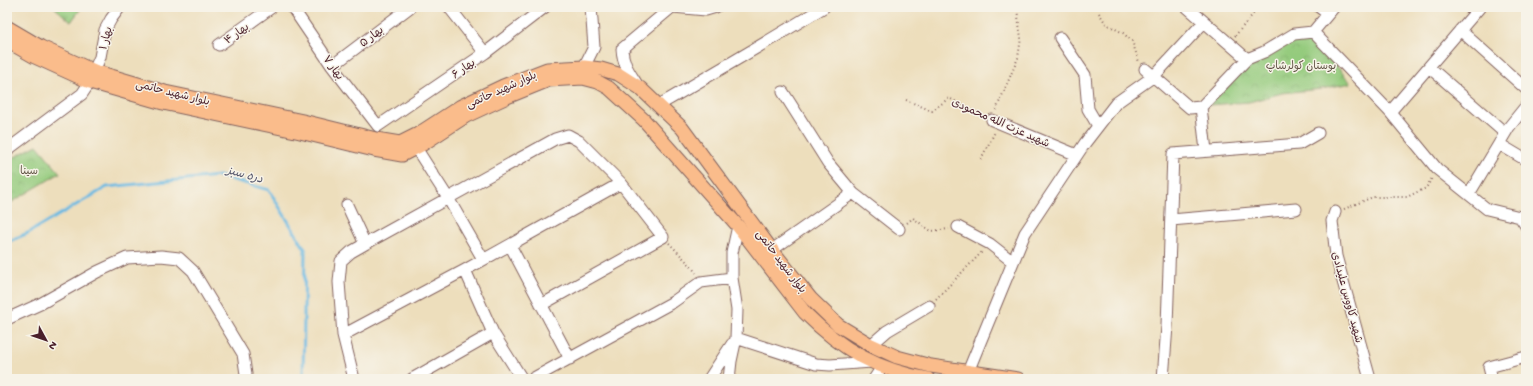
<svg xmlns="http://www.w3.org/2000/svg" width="1533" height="386" font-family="'Gochi Hand','Playpen Sans Arabic',sans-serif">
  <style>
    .grass { fill: url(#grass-tufts); stroke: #6f7554 }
    .park { fill: url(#park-crowns); stroke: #6f7554 }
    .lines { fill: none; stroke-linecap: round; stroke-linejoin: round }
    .stream { stroke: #67b9e3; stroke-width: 3 }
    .minor-casing { stroke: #83625e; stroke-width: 13 }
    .major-casing { stroke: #83625e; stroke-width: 15 }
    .path { stroke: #83625e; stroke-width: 2; stroke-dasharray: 1 3; stroke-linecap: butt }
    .minor { stroke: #fff; stroke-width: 11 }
    .major { stroke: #fabc8b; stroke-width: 13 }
    .labels { text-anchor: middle; stroke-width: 3; stroke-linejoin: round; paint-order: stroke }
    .street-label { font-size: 11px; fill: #4a1f2b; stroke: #f7f3e8 }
    .park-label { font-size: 11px; fill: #605344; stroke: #f7f3e8 }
    .water-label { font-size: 12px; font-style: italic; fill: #54556b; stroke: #f7f3e8 }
  </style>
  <defs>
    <pattern id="grass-tufts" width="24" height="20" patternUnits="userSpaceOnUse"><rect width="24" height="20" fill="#94cb7d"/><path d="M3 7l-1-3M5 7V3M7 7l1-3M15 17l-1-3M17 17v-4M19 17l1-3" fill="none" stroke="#81ae6c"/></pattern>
    <pattern id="park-crowns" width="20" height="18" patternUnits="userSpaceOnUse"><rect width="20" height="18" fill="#94cb7d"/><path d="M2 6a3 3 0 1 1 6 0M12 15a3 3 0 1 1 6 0" fill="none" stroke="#81ae6c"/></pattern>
  </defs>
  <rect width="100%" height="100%" fill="#f7f3e8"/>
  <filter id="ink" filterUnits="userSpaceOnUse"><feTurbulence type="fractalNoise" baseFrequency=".025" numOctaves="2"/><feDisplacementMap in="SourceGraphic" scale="8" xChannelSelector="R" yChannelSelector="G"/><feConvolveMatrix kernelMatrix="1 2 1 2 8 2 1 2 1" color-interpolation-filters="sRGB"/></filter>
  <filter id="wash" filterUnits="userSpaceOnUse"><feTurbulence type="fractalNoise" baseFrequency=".012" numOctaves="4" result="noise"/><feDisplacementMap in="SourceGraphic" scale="16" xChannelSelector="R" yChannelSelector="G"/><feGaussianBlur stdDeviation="0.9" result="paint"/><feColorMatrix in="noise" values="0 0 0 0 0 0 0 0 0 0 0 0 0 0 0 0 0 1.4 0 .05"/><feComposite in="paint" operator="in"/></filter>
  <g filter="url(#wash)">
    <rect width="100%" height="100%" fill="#eddebc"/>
    <path class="grass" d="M54,7H82L71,22Z"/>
    <path class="park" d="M1297,37L1317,43L1351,83L1321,89L1282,93L1249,102L1209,105L1244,69L1257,58Z
      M37,145L60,173L7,205V161Z"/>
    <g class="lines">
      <path class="stream" d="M7,242L28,233L107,187L219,176L269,190L305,249L303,379"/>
    </g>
  </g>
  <g filter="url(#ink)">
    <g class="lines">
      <g class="minor-casing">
        <path id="minor" d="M292,7L332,66L378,126
          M449,7L485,53
          M673,7L706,10L716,7
          M1187,7L1247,59L1264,52L1294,34L1313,32
          M1319,7L1328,14
          M1460,30L1526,89
          M1313,32L1390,112L1437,169L1487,209L1520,217L1526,226
          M1313,32L1334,7
          M1060,38L1085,75L1088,109L1098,126
          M219,45L272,7
          M332,66L410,7
          M584,67L594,47L591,7
          M1429,67L1505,133
          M1145,69L1190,108L1201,107L1247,59
          M94,71L100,57L105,30L111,19L120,7
          M638,86C630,73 623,65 622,49L672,7
          M783,92L828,163L853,193L899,229
          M659,105C714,73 769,41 824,7
          M1201,107L1206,151
          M1390,112L1480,7
          M992,120L1077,155
          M378,126L485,53L545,7
          M1499,144L1526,160
          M416,148L448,198L483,259
          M7,150L82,94L90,82
          M1469,194L1509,127L1526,106
          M347,205L365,244L351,252L341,261L339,282L343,335L354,379
          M1335,212L1332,221L1336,256L1370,379
          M1171,220L1296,209
          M958,227L990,244L1013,262
          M365,244L555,139L568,135L579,141L621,183L663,237L541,305
          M510,245L570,359
          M772,250L853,193
          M465,270L493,333L522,379
          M7,319L40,304L97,272L127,258L161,256L179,258L193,271L243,354L246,374L244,379
          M343,335L465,270L621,183
          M736,338L816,364L830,365L872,362
          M871,345L887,331L929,306
          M412,379L493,333
          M532,379L673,302L701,282L732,278
          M709,379L732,344
          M729,379L731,361L736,338L737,310L732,278V253L738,226
          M874,379L882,367
          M965,379L1025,233L1085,143L1116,103L1154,76L1204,22
          M1163,379L1167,326L1173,154L1299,144L1318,133
          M1492,379L1489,367L1526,357"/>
      </g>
      <g class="major-casing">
        <path id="major" d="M7,27L41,47L94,71L165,92L303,121L376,139L400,143L418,134L461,106L503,86L547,69L584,67L601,69L618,74L640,88L682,128L772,250L811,299L838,325L871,345L897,357L931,366L1018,379
          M7,41L35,57L90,82L163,103L300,132L374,150L402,155L423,144L466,116L507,97L549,80L583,78L598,82L609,88L644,120L738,226L805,313C842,350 877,370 928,379"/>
      </g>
      <path class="path" d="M1099,13L1106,24L1123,33L1132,41L1139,62
        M1235,36L1259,7
        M906,100L932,111L949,98L984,116
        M996,110L1018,58L1021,38L1017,9
        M981,159L995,132
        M1344,209L1373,197H1407L1426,188L1432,178
        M907,223L913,218L931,231L949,229
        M669,243L690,265L696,273
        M936,299L982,252"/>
      <use href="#minor" class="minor"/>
      <use href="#major" class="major"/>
    </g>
  </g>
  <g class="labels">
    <g class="street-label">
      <text transform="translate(236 33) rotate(-36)" y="4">بهار ۴</text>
      <text transform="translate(371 36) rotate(-37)" y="4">بهار ۵</text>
      <text transform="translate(105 38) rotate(-76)" y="4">بهار ۱</text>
      <text transform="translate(334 67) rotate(54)" y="4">بهار ۷</text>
      <text transform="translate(463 68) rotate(-35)" y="4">بهار ۶</text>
      <text transform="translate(501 89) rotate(-24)" y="4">بلوار شهید حاتمی</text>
      <text transform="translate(173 92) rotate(14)" y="4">بلوار شهید حاتمی</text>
      <text transform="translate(1001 122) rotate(24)" y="4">شهید عزت الله محمودی</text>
      <text transform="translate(782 261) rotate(53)" y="4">بلوار شهید حاتمی</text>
      <text transform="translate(1348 297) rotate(75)" y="4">شهید کاووس علیدادی</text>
    </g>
    <g class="park-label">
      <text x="1301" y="69">بوستان کولرشاپ</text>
      <text x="29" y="174">سینا</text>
    </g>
    <g class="water-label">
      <text transform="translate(245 174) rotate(15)" y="4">دره سبز</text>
    </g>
  </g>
  <rect width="1533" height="386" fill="none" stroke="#f7f3e8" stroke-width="24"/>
  <g transform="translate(46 340) rotate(130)" stroke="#f7f3e8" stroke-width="3" paint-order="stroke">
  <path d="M0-3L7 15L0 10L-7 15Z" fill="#4a1f2b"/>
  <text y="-6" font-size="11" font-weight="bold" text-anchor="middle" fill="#4a1f2b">N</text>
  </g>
</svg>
